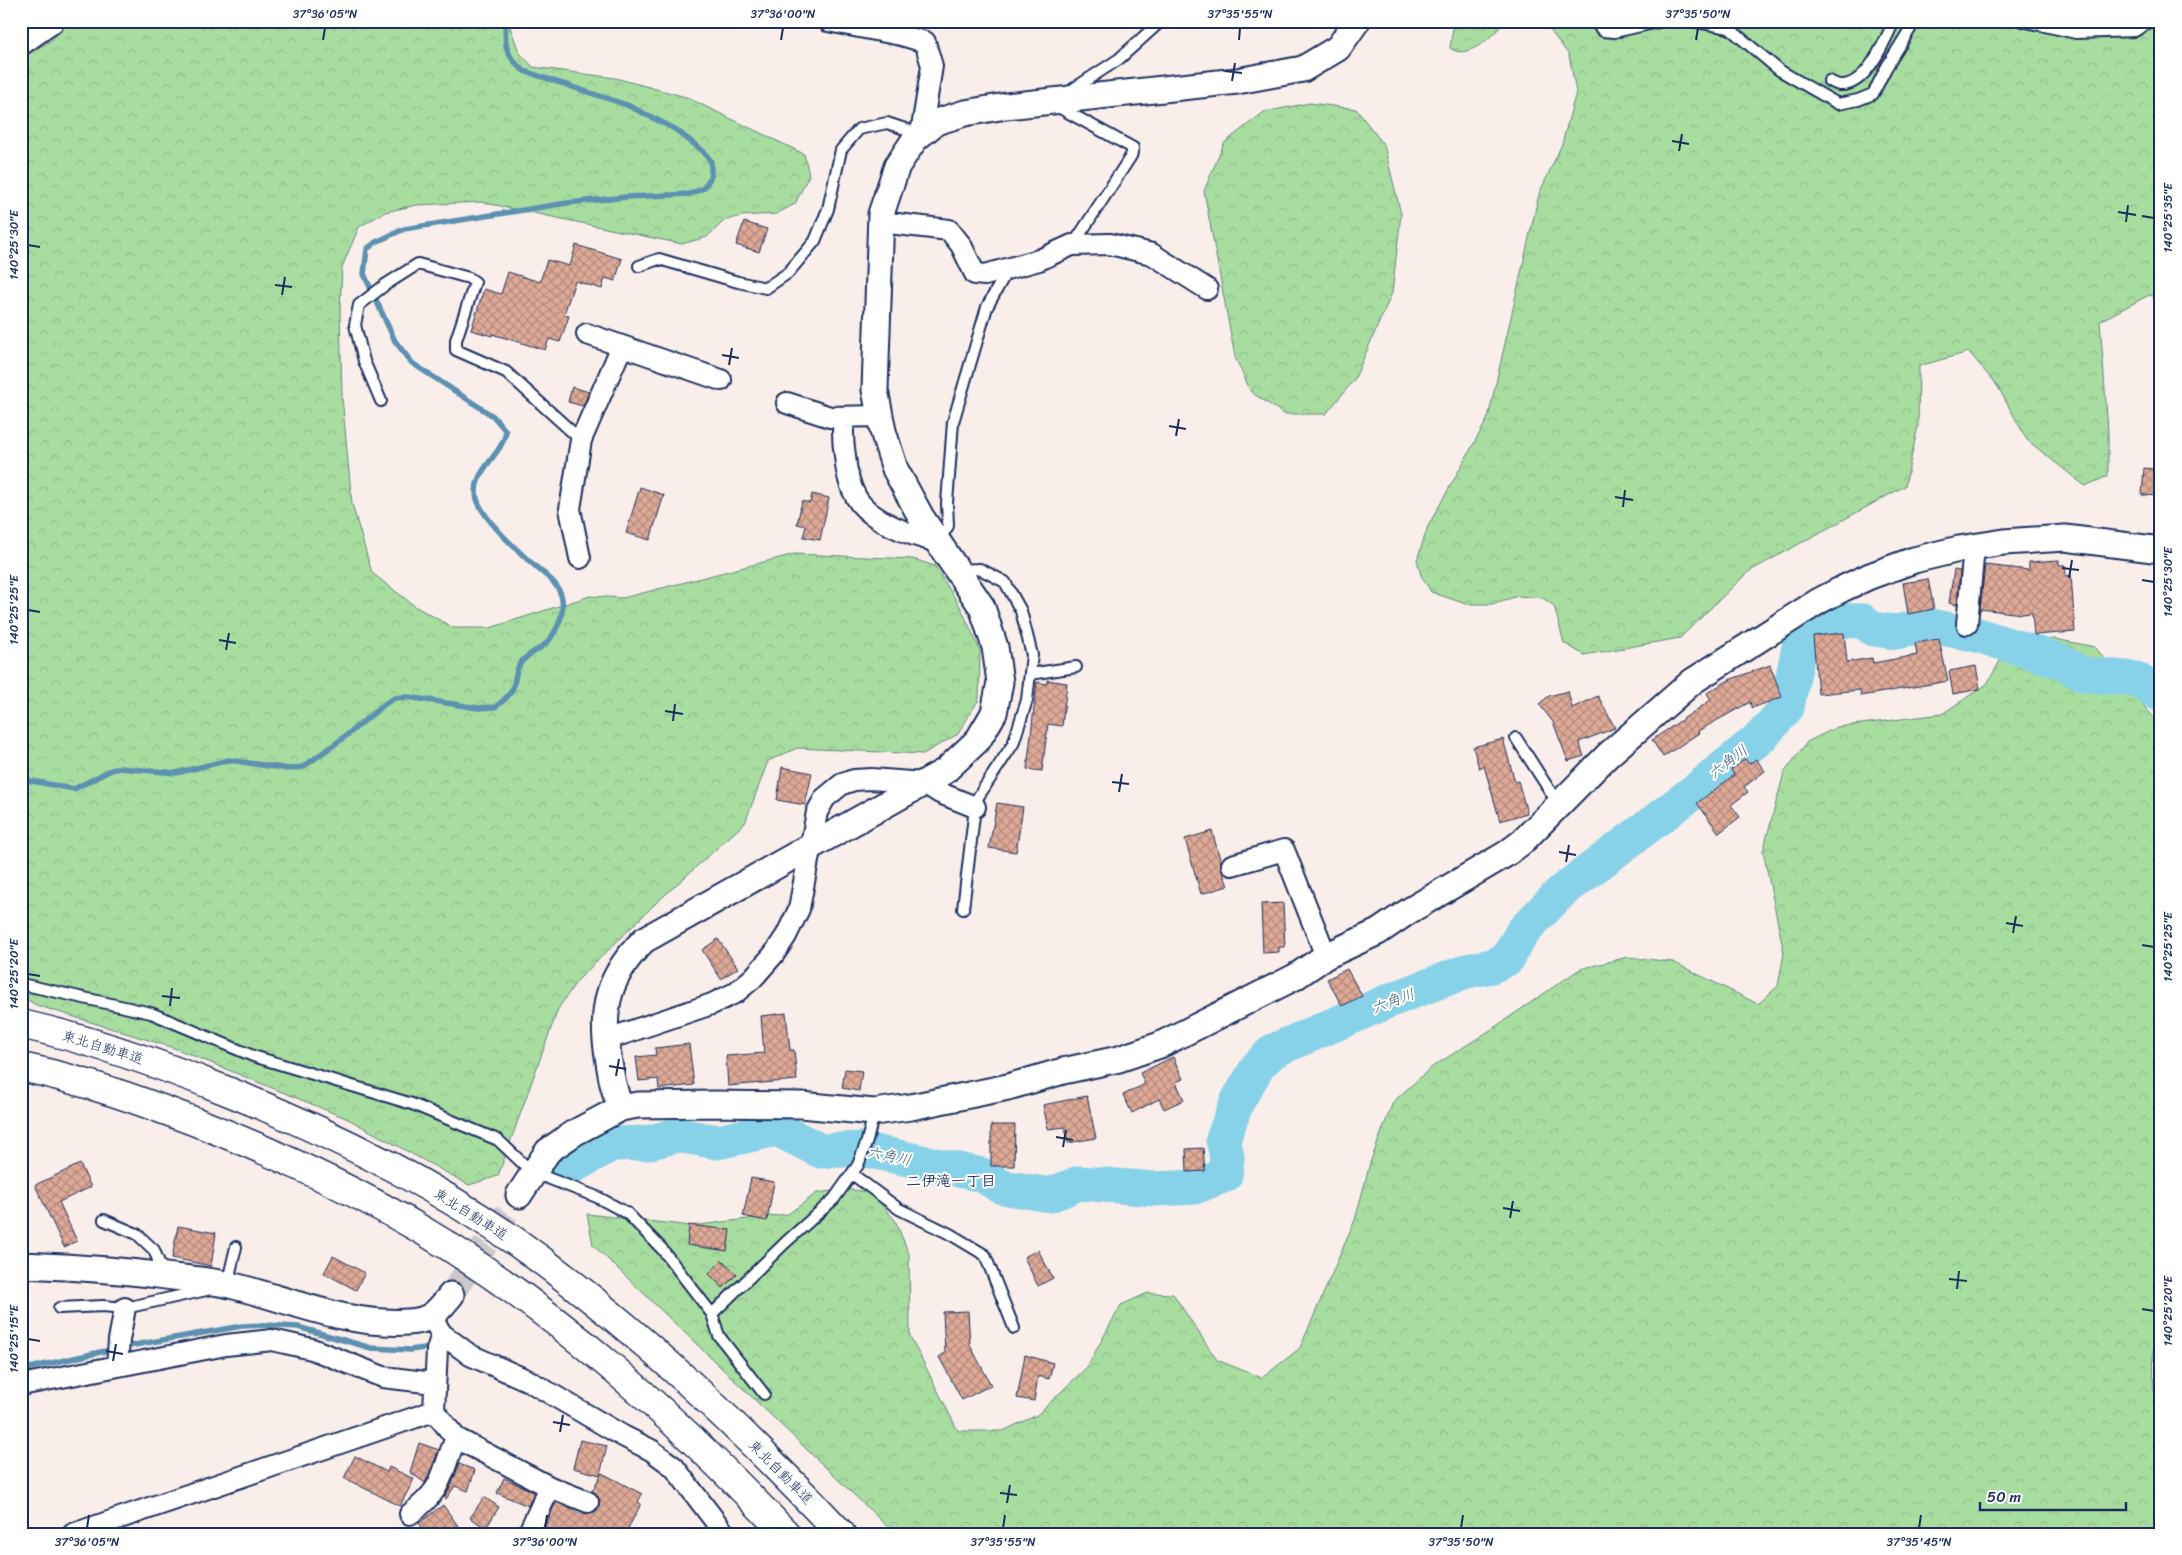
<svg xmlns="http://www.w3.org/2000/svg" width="2182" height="1555" font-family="Sriracha,'Klee One',sans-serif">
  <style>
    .forest { fill: url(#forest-crowns); stroke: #62867f }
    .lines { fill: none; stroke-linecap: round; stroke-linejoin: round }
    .stream { stroke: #5c91b1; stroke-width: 5.5 }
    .river { stroke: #88d2e9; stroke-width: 35 }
    .building { fill: url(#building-cross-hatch); stroke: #1b2f5e }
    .tertiary-tunnel { stroke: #cdc8ce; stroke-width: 25; stroke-dasharray: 25 12; stroke-linecap: butt }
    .service-casing { stroke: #1b2f5e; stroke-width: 14 }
    .minor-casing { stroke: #1b2f5e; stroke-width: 24 }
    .tertiary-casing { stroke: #1b2f5e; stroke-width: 29 }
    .motorway-casing { stroke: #1b2f5e; stroke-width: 31 }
    .service { stroke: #fff; stroke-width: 10 }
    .minor { stroke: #fff; stroke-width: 20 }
    .tertiary { stroke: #fff; stroke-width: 25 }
    .motorway { stroke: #fff; stroke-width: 28 }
    .ticks { fill: none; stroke: #1b2f5e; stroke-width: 2 }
    .labels { text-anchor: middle; stroke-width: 4; stroke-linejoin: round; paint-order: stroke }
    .street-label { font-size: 14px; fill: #1b2f5e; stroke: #fff }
    .water-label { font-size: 15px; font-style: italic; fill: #3c6088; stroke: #fff }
    .neighbourhood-label { font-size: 15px; font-weight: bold; fill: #1b2f5e; stroke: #fff }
    .neatline { fill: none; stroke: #1b2f5e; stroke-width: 2 }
    .ticks-label { font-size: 12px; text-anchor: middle; fill: #1b2f5e }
  </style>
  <defs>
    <pattern id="forest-crowns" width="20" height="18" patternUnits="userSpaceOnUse" patternTransform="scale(1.25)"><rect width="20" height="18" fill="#a8dda0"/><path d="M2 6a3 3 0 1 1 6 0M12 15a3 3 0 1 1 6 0" fill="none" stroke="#90be8c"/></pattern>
    <pattern id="building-cross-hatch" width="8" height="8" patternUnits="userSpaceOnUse" patternTransform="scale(1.25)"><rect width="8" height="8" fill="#dfa996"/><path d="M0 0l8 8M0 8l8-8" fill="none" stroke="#b48a7e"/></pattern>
  </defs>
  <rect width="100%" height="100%" fill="#f9eeea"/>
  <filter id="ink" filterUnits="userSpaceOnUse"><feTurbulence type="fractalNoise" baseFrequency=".02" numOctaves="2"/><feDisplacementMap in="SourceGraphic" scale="10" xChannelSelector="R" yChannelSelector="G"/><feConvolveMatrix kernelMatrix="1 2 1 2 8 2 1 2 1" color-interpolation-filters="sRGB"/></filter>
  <g filter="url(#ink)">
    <path class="forest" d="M69,21H508L519,52L533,67L615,78L686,97L804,154L809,175L795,204L776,214L741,216L724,221L707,237L682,244L481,202L417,205L385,212L359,227L342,267L340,310L342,397L352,504L372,573L416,607L454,628H490L590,596L623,598L795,554L913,559L935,566L961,608L980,650L979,699L958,734L923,754L797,748L768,761L745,823L656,903L576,982L558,1009L498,1176L469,1185L348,1119L177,1049L36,1005L21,996V58L52,40Z
      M1454,21H1506C1494,34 1468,62 1450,48Z
      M1543,21H2161V298L2149,295L2100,321L2108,431V476L2085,486L2027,440L1998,387L1969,352L1919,366L1918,426L1905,486L1748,572L1680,638L1584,655L1564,643L1554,606L1543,598L1518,596L1492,604H1466L1431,592L1421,575L1417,560L1428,526L1488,418L1539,194L1562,144L1576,92L1569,55Z
      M1310,103L1356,109L1384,145L1401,214L1392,293L1354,380L1326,414H1284L1251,392L1235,357L1204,191L1224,143L1264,112Z
      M2055,639L2095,647L2161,726V1302L2153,1333L2154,1404L2161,1418V1534H895L593,1245L587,1214L691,1226L788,1214L817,1193L845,1189L870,1192L895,1220L909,1254L910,1336L958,1431H1003L1037,1415L1087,1367L1121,1305L1148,1293L1173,1294L1217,1360L1262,1378L1300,1348L1355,1220L1370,1163L1393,1102L1432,1067L1486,1033L1580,969L1628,957L1673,962L1758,1004L1778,986L1784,953L1763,851L1784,773L1807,742L1837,727L1942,714L1987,684L2010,643Z"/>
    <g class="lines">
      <path class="stream" d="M21,779L74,789L111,770L120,768L176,773L229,760L289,769L303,767L342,739L386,703L395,698L408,697L478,708L495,707C502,702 510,696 513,688C516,678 515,668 523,660C531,652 544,648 550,639C562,623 569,599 554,583C548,576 540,571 534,565C518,551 483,519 477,499C470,471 503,456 506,431L493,416L412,363L395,341L364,274L367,249L376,242L404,229L567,203L627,197L690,194L704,188L711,176V161L703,151L675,129L627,105L524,71C505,56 504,44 506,21
        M123,1347L242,1326L266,1325L298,1327L371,1348L410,1350L425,1348
        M21,1370L114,1349"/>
      <path class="river" d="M566,1170L612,1144L647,1143L677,1135L718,1142L777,1129L821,1151L861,1149L982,1175L1002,1187L1050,1195L1079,1183L1155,1189L1195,1187L1225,1175L1227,1157L1223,1139L1237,1102L1258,1066L1273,1051L1391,1000L1467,971L1492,966L1507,959L1523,931L1561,892L1700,787L1762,736L1787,707L1800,642L1809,630L1827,620L1863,621L1873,629L1895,632L1929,626L1974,634L2060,661L2082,674L2136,679L2161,695"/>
    </g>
    <path class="building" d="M744,222L767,229L759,252L736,245Z
      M576,245L622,259L615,281L605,278L602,289L575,281L564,314L569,316L560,342L549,339L545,350L492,334V336L471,330L484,289L501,294L508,272L540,282L547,260L570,266Z
      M572,387L589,392L583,406L568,402Z
      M2144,468L2161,470V496L2142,495Z
      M640,487L664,495L650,540L626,533Z
      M812,494L829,498L820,540L803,537L806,526L797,524L802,501L810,503Z
      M2059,560V565H2065L2066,576L2071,575L2075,632L2034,635L2032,613L2022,614L1980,609L1985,565L2029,570V562Z
      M1954,570L1960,571L1957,605L1949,603Z
      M1928,579L1934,609L1908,614L1903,583Z
      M1844,633L1847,662L1872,658L1873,663L1917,655L1915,643L1939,639L1948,681L1861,696L1860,690L1818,694L1813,636Z
      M1770,665L1782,697L1752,708L1750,702L1698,731L1699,733L1663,757L1652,740L1711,700L1707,693L1729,680Z
      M1976,666L1980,689L1953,694L1949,671Z
      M1047,680L1067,683L1062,726L1048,724L1042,771L1027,769L1037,682L1047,684Z
      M1568,691L1572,708L1598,696L1615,728L1579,742L1584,756L1568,761L1553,722L1539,704L1549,696Z
      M1503,739L1515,782L1518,781L1527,813L1500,821L1484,766L1479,768L1473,747Z
      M1745,759L1749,764L1756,759L1765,771L1744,787L1748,792L1731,805L1740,817L1719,833L1697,803L1734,775L1731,770Z
      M782,767L812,773L805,805L777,800Z
      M997,803L1023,807L1016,852L989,848Z
      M1212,831L1221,862V868L1228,886L1201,894L1185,839Z
      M1283,903L1285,947H1279V952L1263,953L1261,904Z
      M718,939L738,968L721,979L702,950Z
      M1347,969L1362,996L1342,1006L1327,979Z
      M786,1013L790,1050H794L797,1080L728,1086L726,1056L764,1053L761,1016Z
      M689,1044L694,1085L659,1089L658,1079L639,1081L636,1057L656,1055L655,1048Z
      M1173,1057L1183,1079L1176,1082L1184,1100L1164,1109L1159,1099L1132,1113L1123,1095L1145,1084L1140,1073Z
      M845,1069L862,1071L859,1091L842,1088Z
      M1087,1096L1096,1138L1068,1143L1065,1127L1048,1129L1043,1105Z
      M991,1125H1015L1014,1166H991Z
      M1203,1148L1205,1171L1187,1172L1186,1149Z
      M80,1164L91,1187L59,1202L77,1241L64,1247L35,1185Z
      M751,1178L774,1182L767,1221L743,1216Z
      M689,1225L730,1230L727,1251L687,1245Z
      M178,1226L216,1233L211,1266L172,1258Z
      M1038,1250L1053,1278L1038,1286L1024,1257Z
      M333,1256L365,1273L356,1290L324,1273Z
      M722,1260L737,1274L723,1288L709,1274Z
      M968,1311L970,1345L991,1385L962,1400L939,1357L945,1353L943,1312Z
      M1025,1355L1053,1363L1049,1379L1038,1376L1034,1401L1017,1398Z
      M580,1440L607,1446L600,1475L573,1468Z
      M419,1443L439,1450L425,1483L410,1472Z
      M355,1456L387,1472L389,1467L414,1479L400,1506L344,1478Z
      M459,1464L475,1470L468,1491L455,1486L446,1499L444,1497L452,1484Z
      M602,1473L642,1494L638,1502L641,1504L625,1534H541L556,1502L581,1514H590L596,1511L599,1506L600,1500L592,1491Z
      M504,1478L534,1492L528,1506L497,1493Z
      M484,1497L499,1507L486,1528L470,1518Z
      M443,1505L464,1534H427L419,1523Z"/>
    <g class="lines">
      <path class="tertiary-tunnel" d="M451,1295L519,1195"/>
      <g class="service-casing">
        <path id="service" d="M1594,21L1603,31L1614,32L1663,21
          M1692,21L1729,28L1779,70L1838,104L1858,100L1873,94L1886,68L1915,21
          M2022,21L2076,33L2135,31L2151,21
          M1829,81C1832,82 1837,85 1840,85C1866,87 1885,41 1894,21
          M1067,93L1119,59L1161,21
          M1058,102L1062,109L1133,148L1131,156L1073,245
          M639,266L659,259L738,282L766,288L788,273L815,241L828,209L841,150L859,129L887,123L920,134
          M381,401L364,361L355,325L359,305L385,285L418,264L469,278L475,282L456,340V350L506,372L581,440
          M939,541L948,526L947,503L953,422L987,307L1008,269
          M958,570L980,569L1005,582L1021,611L1032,655L1027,700L1013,744L978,797L975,807L963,909
          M1030,674L1076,667
          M1516,738L1559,805
          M21,984L151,1013L253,1056L412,1104L498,1140L532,1172L597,1197L627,1213L662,1249L712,1314L719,1336L764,1394
          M852,1174L899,1209L950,1234L985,1255L1014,1328
          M104,1220L137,1234L154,1250L164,1275
          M227,1285L236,1247
          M59,1308L103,1306L125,1308L211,1289
          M712,1314L786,1242L834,1199L858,1165L867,1141L874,1113"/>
      </g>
      <g class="minor-casing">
        <path id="minor" d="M828,21L901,35L925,42L932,66L921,134
          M880,222L949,230L961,245L975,274L985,275L1039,260L1072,245L1110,244L1152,254L1207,289
          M587,334L721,380
          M787,403L830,417L880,416
          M844,418C842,431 843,443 845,456C846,469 849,485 856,497C869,521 913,536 938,542
          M580,558L570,509L581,440L622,346
          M1967,624L1974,547
          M1232,865L1284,850L1326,956
          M605,1040L712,1004L735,993L753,978L774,954L786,936L799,909L817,812L825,798L842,784L854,780L871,779L924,783L940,793L975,807
          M436,1325L442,1334L470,1355L529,1381L623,1436L651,1450L674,1467L725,1534
          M117,1366L119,1340L125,1308
          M21,1385L226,1345L272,1340L312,1349L383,1377L434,1383
          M434,1411L456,1438L550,1487L588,1502
          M410,1514C446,1487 440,1474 456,1438
          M73,1534L434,1411L437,1350L442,1334
          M528,1534L550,1487"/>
      </g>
      <g class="tertiary-casing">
        <path id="tertiary" d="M21,42L51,21
          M621,1108C613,1090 611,1075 608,1056C600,1007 609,975 644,940L945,771L978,740L994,713L1000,682L995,647L982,607L921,517L895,469L883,431L875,390L881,214L897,166L915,139L936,122L965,113L1006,106L1237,81L1303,69L1338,48L1357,21
          M519,1195L548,1151L574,1133L621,1108L638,1105L715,1104L801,1105L874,1112L911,1107L1008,1087L1063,1071L1119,1059L1160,1045L1295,977L1326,956L1378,932L1409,911L1506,854L1522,842L1608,755L1693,681L1819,601L1844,588L1870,576L1914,560L1959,549L2004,542L2065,538L2161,550
          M21,1265C72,1267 123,1270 173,1277C192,1279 211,1281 230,1285C288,1299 347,1326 408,1322C431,1321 437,1312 451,1295"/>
      </g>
      <g class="motorway-casing">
        <path id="motorway" d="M21,1024C92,1040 160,1064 227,1091C329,1132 429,1181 519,1244C637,1328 742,1429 841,1534
          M21,1067C84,1080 144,1102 204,1125C279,1155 352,1189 422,1230C558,1311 677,1419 786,1534"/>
      </g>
      <use href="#service" class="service"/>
      <use href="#minor" class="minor"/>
      <use href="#tertiary" class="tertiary"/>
      <use href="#motorway" class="motorway"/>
    </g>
  </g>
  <path class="ticks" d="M323,40L325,28M781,40L783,28M1239,40L1240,28M1696,40L1698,28M1225,71L1242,73M1232,81L1235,63M1672,141L1689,144M1679,151L1682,134M2118,212L2136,215M2142,216L2154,218M2126,222L2128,205M28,245L40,247M275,285L292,287M282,295L285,277M722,355L739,358M729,365L732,348M1169,426L1186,429M1176,436L1179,419M1615,497L1633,500M1623,507L1625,490M2062,568L2079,570M2069,578L2072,560M2142,580L2154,582M28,610L40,612M219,640L236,643M226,650L229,633M665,711L683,714M673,721L675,704M1112,782L1129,784M1119,792L1122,774M1559,852L1576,855M1566,862L1569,845M2006,923L2023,926M2013,933L2016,916M2142,945L2154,947M28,974L40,976M162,996L180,998M170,1006L172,988M609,1066L626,1069M616,1076L619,1059M1056,1137L1073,1140M1063,1147L1066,1130M1503,1208L1520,1211M1510,1218L1513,1201M1949,1279L1967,1281M1957,1289L1959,1271M2142,1309L2154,1311M28,1339L40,1341M106,1351L123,1354M113,1361L116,1344M553,1422L570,1425M560,1432L563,1415M1000,1493L1017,1495M1007,1503L1010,1485M87,1528L89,1515M545,1528L547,1515M1003,1528L1005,1515M1461,1528L1463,1515M1919,1528L1921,1515"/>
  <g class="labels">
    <g class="street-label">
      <text transform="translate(103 1047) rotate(17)" y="5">東北自動車道</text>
      <text transform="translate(471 1214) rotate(32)" y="5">東北自動車道</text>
      <text transform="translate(781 1472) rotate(45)" y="5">東北自動車道</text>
    </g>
    <g class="water-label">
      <text transform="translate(1728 762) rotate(-38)" y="5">六角川</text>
      <text transform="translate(1393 1001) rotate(-21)" y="5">六角川</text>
      <text transform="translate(889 1156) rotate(12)" y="5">六角川</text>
    </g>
    <g class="neighbourhood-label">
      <text x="951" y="1186">二伊滝一丁目</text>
    </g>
  </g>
  <rect width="2182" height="1555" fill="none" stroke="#fff" stroke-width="55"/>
  <path d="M1980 1502v8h146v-8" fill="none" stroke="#1b2f5e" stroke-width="2.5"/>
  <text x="1987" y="1502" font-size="15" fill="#1b2f5e" stroke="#ffffff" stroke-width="4" paint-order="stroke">50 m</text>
  <rect x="28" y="28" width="2126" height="1500" class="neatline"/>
  <g class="ticks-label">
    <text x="325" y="18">37°36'05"N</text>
    <text x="783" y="18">37°36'00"N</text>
    <text x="1240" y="18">37°35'55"N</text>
    <text x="1698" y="18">37°35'50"N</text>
    <text transform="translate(2168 218) rotate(-90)" y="4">140°25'35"E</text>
    <text transform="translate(14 245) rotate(-90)" y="4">140°25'30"E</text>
    <text transform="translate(2168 582) rotate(-90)" y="4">140°25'30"E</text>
    <text transform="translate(14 610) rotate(-90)" y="4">140°25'25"E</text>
    <text transform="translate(2168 947) rotate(-90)" y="4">140°25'25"E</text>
    <text transform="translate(14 974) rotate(-90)" y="4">140°25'20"E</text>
    <text transform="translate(2168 1311) rotate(-90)" y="4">140°25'20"E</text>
    <text transform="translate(14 1339) rotate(-90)" y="4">140°25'15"E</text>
    <text x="87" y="1546">37°36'05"N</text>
    <text x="545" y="1546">37°36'00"N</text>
    <text x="1003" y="1546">37°35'55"N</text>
    <text x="1461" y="1546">37°35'50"N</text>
    <text x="1919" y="1546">37°35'45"N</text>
  </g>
</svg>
